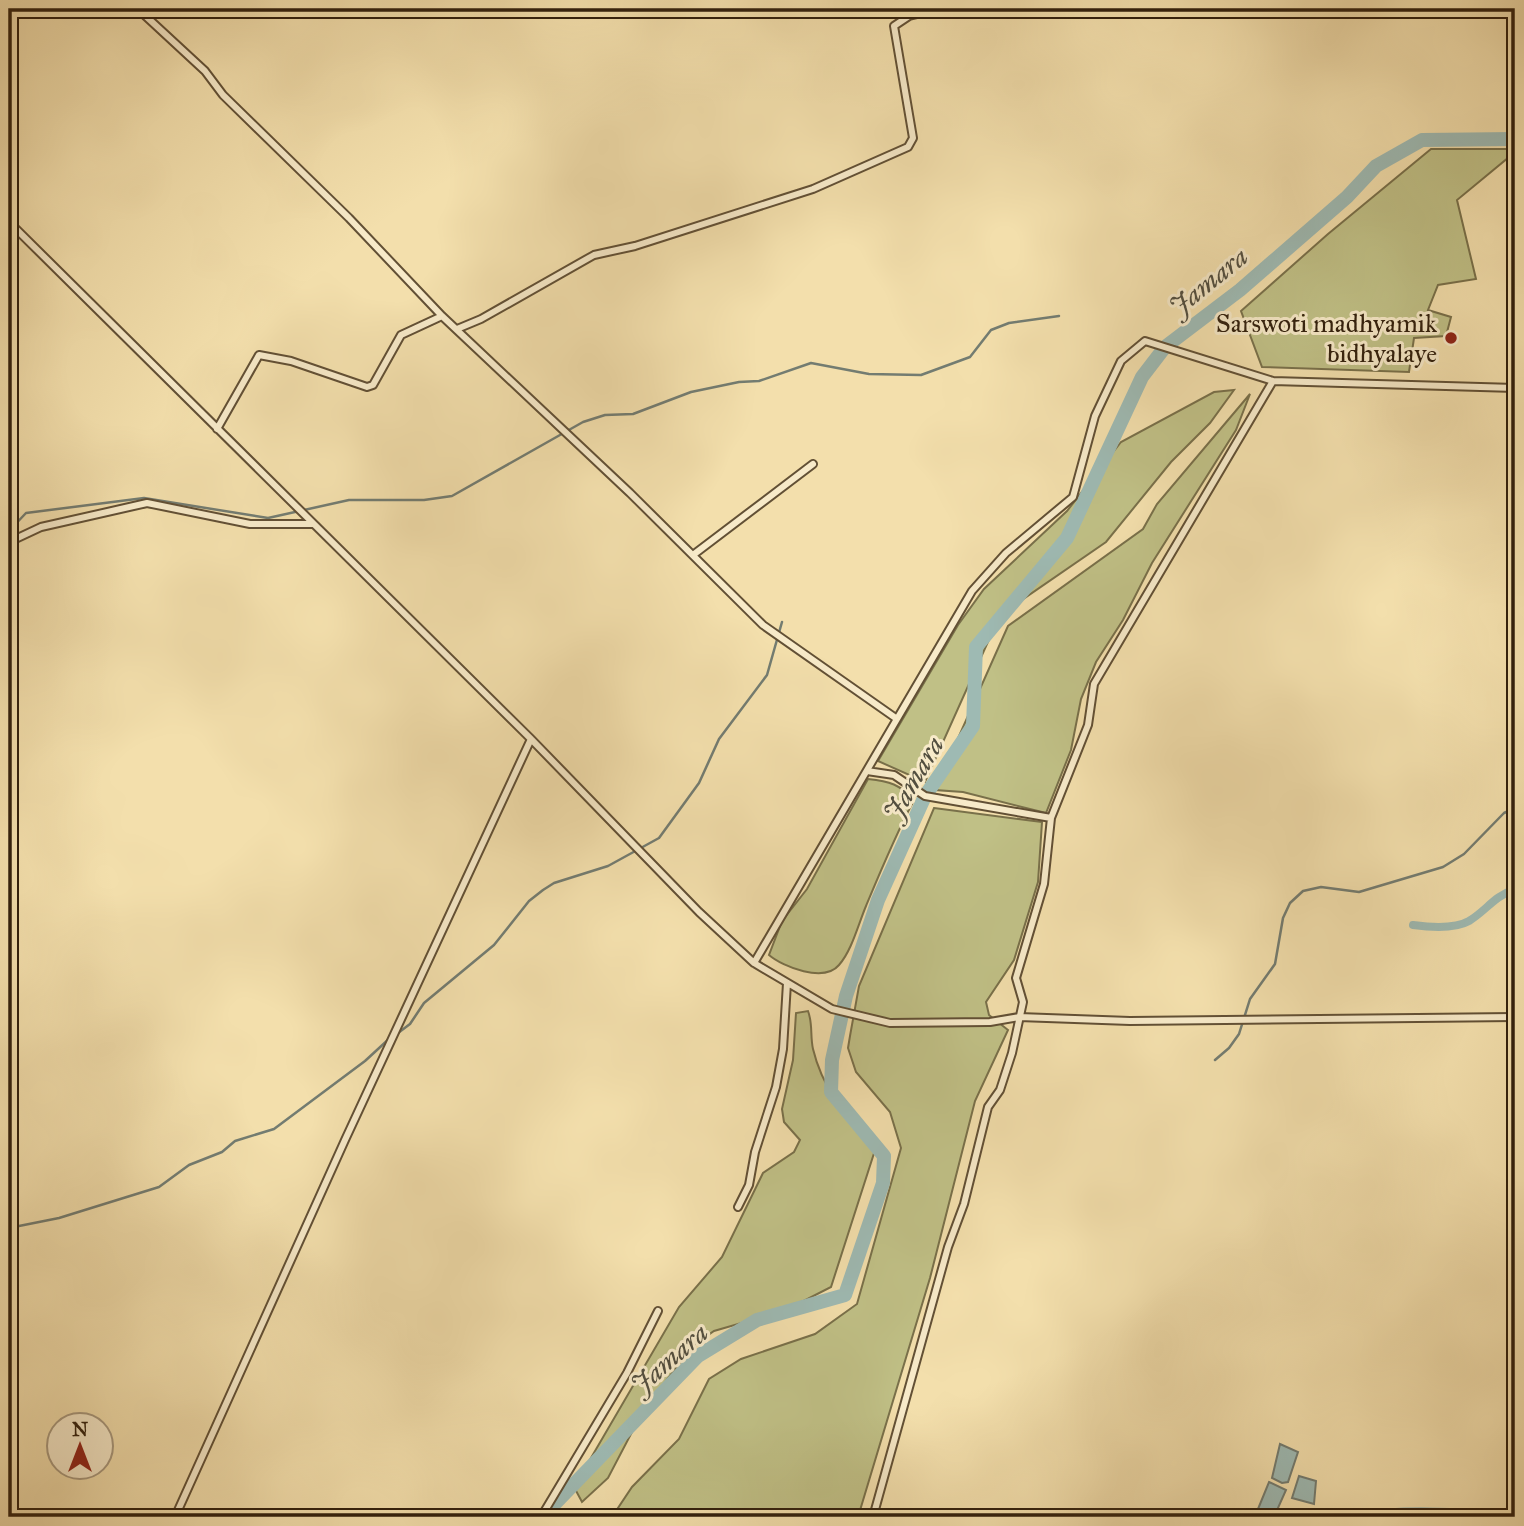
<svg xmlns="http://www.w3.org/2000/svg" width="1524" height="1526" font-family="'IM FELL Great Primer',serif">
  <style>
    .green { fill: #c0c086; stroke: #79704a; stroke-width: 2 }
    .water { fill: #9ebab3; stroke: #737c71; stroke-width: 2 }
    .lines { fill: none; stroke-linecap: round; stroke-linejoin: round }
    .stream { stroke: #737c71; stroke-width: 2.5 }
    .canal { stroke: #9ebab3; stroke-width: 8 }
    .river { stroke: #9ebab3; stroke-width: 14 }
    .minor-casing { stroke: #625035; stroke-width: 10 }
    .minor { stroke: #f7eac9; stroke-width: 6 }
    .poi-dot { fill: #8f2418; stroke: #f7eac9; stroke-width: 2.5 }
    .labels { text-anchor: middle; stroke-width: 6; stroke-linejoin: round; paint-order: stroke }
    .poi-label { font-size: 26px; fill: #32200d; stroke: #f7eac9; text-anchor: end }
    .water-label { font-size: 28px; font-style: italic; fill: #524e3f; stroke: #f7eac9 }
  </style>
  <rect width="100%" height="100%" fill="#f3dfac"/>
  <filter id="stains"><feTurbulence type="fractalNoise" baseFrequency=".00286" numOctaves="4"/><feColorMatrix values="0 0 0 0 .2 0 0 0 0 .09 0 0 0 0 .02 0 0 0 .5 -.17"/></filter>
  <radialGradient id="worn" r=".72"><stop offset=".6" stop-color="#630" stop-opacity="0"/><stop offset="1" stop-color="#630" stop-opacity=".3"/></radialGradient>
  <path class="green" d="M1431,149H1513L1509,157L1457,200L1476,279L1438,285L1428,310L1451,317L1446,336L1414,338L1409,372L1262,367L1241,311L1328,234Z
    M1234,390L1210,423L1171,462L1106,542L1000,615L925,782L878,761L958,625L984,589L1067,511L1121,442L1214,392Z
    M1250,394L1236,430L1152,563L1123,620L1096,662L1081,699L1071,750L1046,813L963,792L935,790L1008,626L1143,529L1157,504Z
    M868,779C887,781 903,784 913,802C895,836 881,870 866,906C858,925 852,950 839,965C824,983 783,967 769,955L782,921L807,889Z
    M934,808L1042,822L1038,882L1014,960L986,1002L989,1015L1008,1030L975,1101L930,1278L858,1517H612L632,1487L679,1439L709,1379L741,1359L815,1334L857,1304L901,1148L890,1112L856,1072L848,1048L850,1036L859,986Z
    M808,1011C813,1024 810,1036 813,1049C822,1087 848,1121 876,1147L831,1287L786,1310L714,1331L694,1345L644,1409L608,1478L582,1502L574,1487L679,1307L722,1257L763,1173L794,1152L800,1140L784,1122L782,1109L793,1060L796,1013Z"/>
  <path class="water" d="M1280,1444L1298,1452L1288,1482L1282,1483L1272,1478Z
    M1299,1476L1316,1481L1314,1504L1292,1498Z
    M1269,1482L1286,1490L1274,1517L1262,1516L1258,1509Z"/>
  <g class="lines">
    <path class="stream" d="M9,531L26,513L144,498L268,518L349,500H424L452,496L583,422L605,415L633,414L691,392L739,382L759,381L811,363L869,374L921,375L970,357L991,330L1009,323L1059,316
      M398,1033L410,1024L424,1003L494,945L529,901L543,890L554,883L608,866L659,838L699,783L719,739L767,675L782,622
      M1215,1060L1229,1048L1239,1034L1250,999L1275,964L1283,918L1290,903L1303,891L1321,887L1359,892L1443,867L1464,854L1504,813L1515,808
      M9,1228L59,1218L159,1187L189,1165L222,1152L235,1141L274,1129L365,1061L390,1038"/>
    <path class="canal" d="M1413,925C1428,927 1455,929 1469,921C1487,910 1493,897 1515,889
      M1236,1517H1239
      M1369,1517C1391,1508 1468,1511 1492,1517"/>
    <path class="river" d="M544,1515L698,1356L757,1320L845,1295L883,1183L884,1156L831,1092L832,1060L846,996L878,900L925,796L973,726L976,647L1067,538L1142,377L1165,347L1240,290L1347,197L1376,166L1422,140L1515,139"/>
    <g class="minor-casing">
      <path id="minor" d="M138,9L205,71L223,95L349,218L442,316L630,493L763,625L897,719
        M9,222L531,739L699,912L754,963L972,591L1006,553L1073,497L1095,416L1121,361L1145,341L1273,381L1515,388
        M457,329L481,319L594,255L635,246L813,189L908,147L913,138L894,26L909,16L939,9
        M217,429L259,355L291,361L367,387L373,385L401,335L442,316
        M9,542L41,527L147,503L250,524H313
        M693,555L813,464
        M867,771L894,775L925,796L1051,818
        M754,963L832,1009L890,1023L990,1022L1019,1017L1130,1021L1515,1017
        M738,1207L749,1185L755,1152L776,1087L783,1049L787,983
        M175,1517L345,1140L531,739
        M541,1517L627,1373L658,1311
        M873,1517L948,1247L964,1204L988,1107L1000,1090L1012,1053L1023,1002L1016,978L1044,884L1051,818L1088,725L1094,684L1273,381"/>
    </g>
    <use href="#minor" class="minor"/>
  </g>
  <circle class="poi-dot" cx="1451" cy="338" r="7"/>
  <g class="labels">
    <g class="poi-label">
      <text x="1437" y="332">Sarswoti madhyamik<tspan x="1437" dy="30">bidhyalaye</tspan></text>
    </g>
    <g class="water-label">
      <text transform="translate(1208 281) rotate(-39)" y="10">Jamara</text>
      <text transform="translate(913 778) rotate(-60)" y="10">Jamara</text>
      <text transform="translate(669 1358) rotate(-41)" y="10">Jamara</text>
    </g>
  </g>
  <rect width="1524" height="1526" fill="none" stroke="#f3dfac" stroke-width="35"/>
  <rect x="10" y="10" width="1503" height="1505" fill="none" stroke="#32200d" stroke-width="3.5"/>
  <rect x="18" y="18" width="1489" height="1491" fill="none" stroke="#32200d" stroke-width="2"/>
  <g transform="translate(80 1446)"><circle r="33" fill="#f7eac9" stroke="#a8997e" stroke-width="2"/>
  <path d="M0-5L12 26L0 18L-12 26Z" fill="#8f2418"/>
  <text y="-10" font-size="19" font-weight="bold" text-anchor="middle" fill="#32200d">N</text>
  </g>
  <rect width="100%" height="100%" filter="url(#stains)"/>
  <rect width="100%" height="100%" fill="url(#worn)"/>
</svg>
